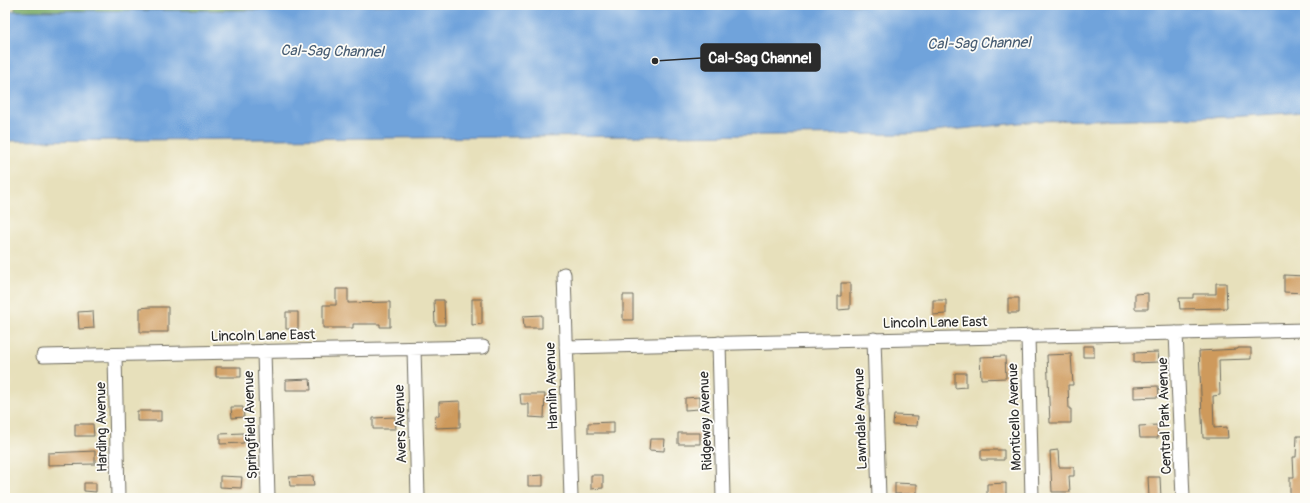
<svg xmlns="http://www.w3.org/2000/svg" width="1310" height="503" font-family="Pangolin,sans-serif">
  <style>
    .forest { fill: #79ab66; stroke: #526b48 }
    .water { fill: #6fa3db; stroke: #4d6783 }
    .building { fill: #ce9a5c }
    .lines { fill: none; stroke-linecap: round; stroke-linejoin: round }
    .minor-casing { stroke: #6d6a5d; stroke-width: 15 }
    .minor { stroke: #fff; stroke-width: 13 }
    .labels { text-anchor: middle; stroke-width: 3.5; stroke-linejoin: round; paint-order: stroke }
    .street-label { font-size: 14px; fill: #2b2b2b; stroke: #fdfcf7 }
    .water-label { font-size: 15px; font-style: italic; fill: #465b71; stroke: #fdfcf7 }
    .leader { fill: none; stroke: #2b2b2b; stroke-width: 1.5 }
    .callout-dot { fill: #2b2b2b; stroke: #fdfcf7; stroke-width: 1.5 }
    .callout { fill: #2b2b2b; stroke: #2b2b2b; stroke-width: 1.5 }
    .callout-label { font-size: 15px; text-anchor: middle; font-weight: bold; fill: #fff }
  </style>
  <rect width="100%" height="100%" fill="#fdfcf7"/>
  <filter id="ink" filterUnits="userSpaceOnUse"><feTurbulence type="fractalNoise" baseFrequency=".025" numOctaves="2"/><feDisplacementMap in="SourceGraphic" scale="8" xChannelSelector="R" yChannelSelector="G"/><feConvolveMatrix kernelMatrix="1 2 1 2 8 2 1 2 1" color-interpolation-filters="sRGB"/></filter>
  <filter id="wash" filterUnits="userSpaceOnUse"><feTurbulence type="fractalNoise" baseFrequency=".012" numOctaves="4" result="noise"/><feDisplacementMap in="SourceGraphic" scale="16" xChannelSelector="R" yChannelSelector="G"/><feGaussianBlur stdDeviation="0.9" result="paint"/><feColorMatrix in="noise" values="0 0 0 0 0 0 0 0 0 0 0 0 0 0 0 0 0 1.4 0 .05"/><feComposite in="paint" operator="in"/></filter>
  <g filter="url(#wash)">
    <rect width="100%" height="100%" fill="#e7e0bb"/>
    <path class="forest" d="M16,5H348L267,10L14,11Z"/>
    <path class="water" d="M348,5H1305V112L1228,117L1038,121L914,134L5,141V11L267,10Z"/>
    <g id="blocks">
      <path class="building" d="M1284,275L1305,276V293L1284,292Z
        M841,283H850V309L838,310V296H841Z
        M1216,283H1226L1227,308L1180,309L1179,298H1193V294H1216Z
        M336,289H348V303L390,302V327H380V324H353V328H323V305H336Z
        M1148,293V309H1135V294Z
        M623,295H633V320H623Z
        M1008,298H1019V313H1008Z
        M472,299H482V324L472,325Z
        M434,300H444L445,325H435Z
        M933,300H946V314L933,315Z
        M150,307H168V332H140V308Z
        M93,311L94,328L79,329L78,312Z
        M286,312H298V329H286Z
        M542,315V328H524L523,316Z
        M1083,346H1094V357H1083Z
        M1238,348H1251V359L1219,360L1220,395L1213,396L1214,428L1227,427L1228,438H1203L1199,351L1238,349Z
        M1158,352L1159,362L1134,363V353Z
        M1071,354L1073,385H1068L1069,409H1071V423H1050L1047,355Z
        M1005,356L1006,378L981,379L980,357Z
        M216,367H241V377H216Z
        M955,373H966V387L955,388Z
        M310,379L311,390H286V380Z
        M1158,386L1159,397L1134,398V387Z
        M520,394H545L544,418L529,417V404H521Z
        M699,397V409L685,410V398Z
        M460,401V427L436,428L435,416H439V402Z
        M231,407H243L244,417L232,418Z
        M137,411H161V421H137Z
        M894,415L918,416L917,426L893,425Z
        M395,417L396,429H373V418Z
        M614,422V433H588V423Z
        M75,424H93L94,436H75Z
        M1157,425L1158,438H1140L1139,426Z
        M243,433L244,443L220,444V434Z
        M678,433H700V444H678Z
        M1297,436H1305V498H1290V477H1294L1293,457H1296Z
        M650,439H665L664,451L649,450Z
        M981,450H1004V460H981Z
        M1058,450L1059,467H1074V476H1069L1070,492H1052L1050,451Z
        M95,451V464L48,465V453Z
        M543,475V486H528V476Z
        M591,475H603V488L591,489Z
        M220,476L242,477L241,488L220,487Z
        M313,476L314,486H290L289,477Z
        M1148,477H1160L1161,498H1149Z
        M84,483H96V492L84,491Z
        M895,483L917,484V494H895Z
        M1006,483V495L987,496V484Z"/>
    </g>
  </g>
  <g filter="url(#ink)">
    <use href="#blocks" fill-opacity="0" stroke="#6d6a5d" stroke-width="1"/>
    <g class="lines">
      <g class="minor-casing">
        <path id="minor" d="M564,274L571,498
          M1176,333L1183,498
          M1028,336L1032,498
          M874,339L879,498
          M719,343L723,498
          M566,347L1305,330
          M414,349L418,498
          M264,351L268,498
          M115,355L118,498
          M43,356L483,347"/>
      </g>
      <use href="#minor" class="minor"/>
    </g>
  </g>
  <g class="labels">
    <g class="street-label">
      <text transform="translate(935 322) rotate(-1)" y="5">Lincoln Lane East</text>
      <text transform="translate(263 335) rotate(-1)" y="5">Lincoln Lane East</text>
      <text transform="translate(551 386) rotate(-92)" y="5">Hamlin Avenue</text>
      <text transform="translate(1164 416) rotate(-92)" y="5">Central Park Avenue</text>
      <text transform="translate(1014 417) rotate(-92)" y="5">Monticello Avenue</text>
      <text transform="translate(860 419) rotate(-92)" y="5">Lawndale Avenue</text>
      <text transform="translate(705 421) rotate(-92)" y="5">Ridgeway Avenue</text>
      <text transform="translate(400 424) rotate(-92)" y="5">Avers Avenue</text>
      <text transform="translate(250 425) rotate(-92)" y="5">Springfield Avenue</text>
      <text transform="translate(101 427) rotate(-91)" y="5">Harding Avenue</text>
    </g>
    <g class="water-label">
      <text transform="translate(979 43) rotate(-1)" y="5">Cal-Sag Channel</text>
      <text transform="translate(332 51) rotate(1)" y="5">Cal-Sag Channel</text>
    </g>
  </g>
  <path class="leader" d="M655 61L701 58"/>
  <circle class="callout-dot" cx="655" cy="61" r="4"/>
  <rect class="callout" x="701" y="44" width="119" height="27" rx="4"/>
  <g class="callout-label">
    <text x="760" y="63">Cal-Sag Channel</text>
  </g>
  <rect width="1310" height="503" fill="none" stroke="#fdfcf7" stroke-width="20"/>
</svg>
